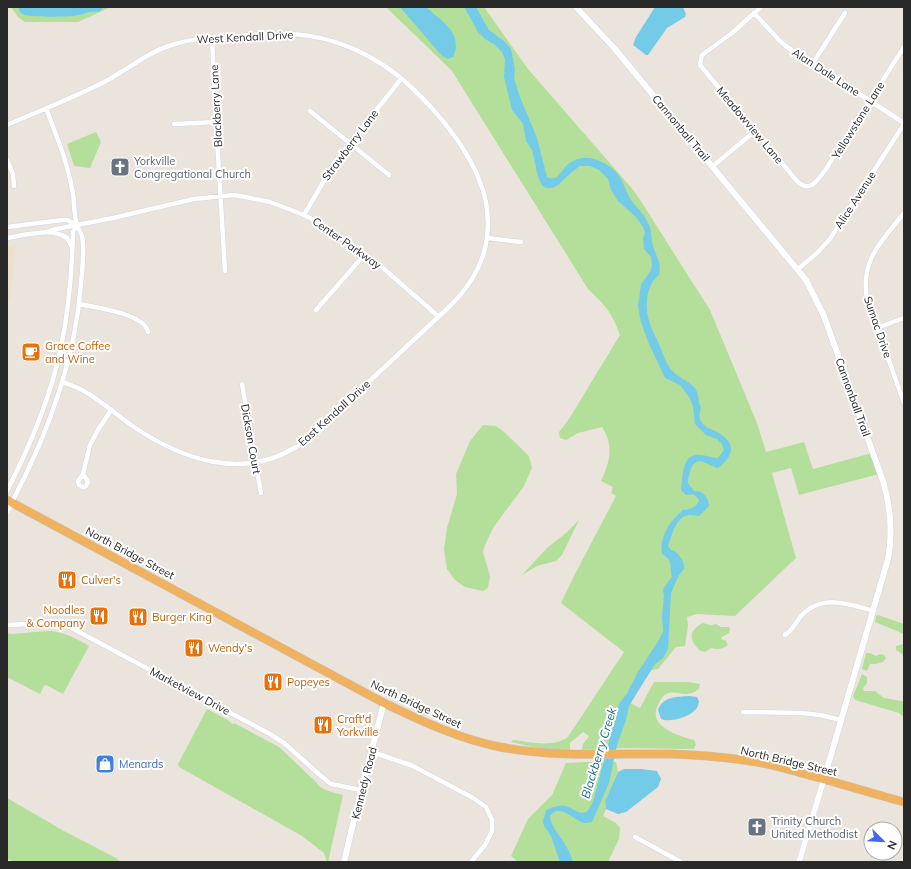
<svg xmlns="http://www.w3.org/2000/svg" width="911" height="869" font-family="Mulish,sans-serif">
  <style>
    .education { fill: #ece1cc }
    .green { fill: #b3df9b }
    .water { fill: #73cbe8 }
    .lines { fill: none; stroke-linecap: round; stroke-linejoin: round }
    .minor-casing { stroke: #d1d4e1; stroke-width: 5.5 }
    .tertiary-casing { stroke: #d1d4e1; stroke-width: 6 }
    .secondary-casing { stroke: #d1d4e1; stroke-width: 7 }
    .trunk-casing { stroke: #c3c3c3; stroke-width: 9 }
    .minor { stroke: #fff; stroke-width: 4.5 }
    .tertiary { stroke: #fff; stroke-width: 5.5 }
    .secondary { stroke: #fff; stroke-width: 6 }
    .trunk { stroke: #f0b25f; stroke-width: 8 }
    .labels { text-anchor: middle; stroke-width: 4; stroke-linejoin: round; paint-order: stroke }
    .street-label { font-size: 11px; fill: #292929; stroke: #fff }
    .worship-label { font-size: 11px; fill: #5b616d; stroke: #fff; text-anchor: start }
    .food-label { font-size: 11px; fill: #c56008; stroke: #fff; text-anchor: start }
    .shop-label { font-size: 11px; fill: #366cbe; stroke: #fff; text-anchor: start }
    .water-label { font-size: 12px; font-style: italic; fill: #146993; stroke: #fff }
  </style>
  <rect width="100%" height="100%" fill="#ebe4dc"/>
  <path class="education" d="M16,245L10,303L7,300V246Z"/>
  <path class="green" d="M11,7H111L78,22H25L18,17Z
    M386,7H484L528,69L635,192L710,310L757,423L766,452L804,442L813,469L872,453L879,474L799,495L791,468L772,473L796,558L735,616L697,614L687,617L688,626L685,646L676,647L658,669L640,672L623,699L640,708L654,682H688L700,684L699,689C684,700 678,689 666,694C662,696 659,703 657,707C649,727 679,736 694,740L696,744L694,749L623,748L582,750L583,744L589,736L583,732L570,743V750L537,748L511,742L513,740C531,742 553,748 568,737L624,652L561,603L574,576L616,496L611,493L613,487L601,481C610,462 614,445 602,427L578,433L566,440L560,438L559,432L569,419L620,335C611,311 606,306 588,289L452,71Z
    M96,132L101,142L90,168L74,166L67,144Z
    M483,425L496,426L502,430L529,456L532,468L524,486L493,528L485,545L483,552L490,576L488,588L483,591L465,587L455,580L447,569L444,549L447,528L457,494L456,474L470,441Z
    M579,520L562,555L556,561L537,566L522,575L547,548L566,533Z
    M878,615L904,624V634L875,622L876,616Z
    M703,623L711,625L716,624L721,627H729L730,629L729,633L722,637L721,639L726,641L728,645C723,649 718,650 711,648L705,652L699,650C697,647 692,642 692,639C690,631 697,626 703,623Z
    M47,631C63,631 75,638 89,646L63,694L46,685L44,686L40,694L7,677V633L12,634Z
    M904,644V655L896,650V646Z
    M866,653H870L876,656L880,654L884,655L886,658C883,664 876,664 870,664L867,671L862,669Z
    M862,674L867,677V683L863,688L864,691H875L884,698L902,701L904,700V717L899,713L855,700L853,696Z
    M207,709L228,720L232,724L234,723L279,747L316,782C321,791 334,792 343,795L328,862H327L324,853L302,836L179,767L178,764Z
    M587,762H616L618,772L605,801L606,809L603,816L616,823L620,828L619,839L608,862H518L511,856L528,819L552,795L566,763Z
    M7,798L64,831L116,858L121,862H15L7,859Z"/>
  <path class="water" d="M18,7H104L99,12C90,10 83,15 74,16C61,17 37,17 24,15L20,12Z
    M400,7C406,7 420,5 425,7C428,8 433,13 435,15C449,25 462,39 453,57L448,59L442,56Z
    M464,7H476L489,30L504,41L511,49L515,69L514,78L520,97L537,138L547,177C558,183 561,170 568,164C575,159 585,156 594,159C605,162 617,170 622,181C625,187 627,194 631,200C637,208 645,215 649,225C652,231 651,239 653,246C656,256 662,264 659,275C647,284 645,303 648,317C650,327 656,337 660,346C663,354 665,361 670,368C676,377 687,380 694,387C700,394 697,401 701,407C700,411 699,415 700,419C703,427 711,429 717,432C737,443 734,456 718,468C713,467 711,465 706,463C692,456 689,473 688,483L694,491C704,491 708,497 709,506L699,516C693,515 688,514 683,517C675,522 671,537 668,546L671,550L676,552L682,559L684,565V569L679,575L671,593L668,649L663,658L655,664L629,706L626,720L617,745L609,783L592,822C591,822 587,823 586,823C574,823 561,801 550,816C551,830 569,844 573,862H560L551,836L544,826L543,821L546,810C551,808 559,805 565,806C574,808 578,815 587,812L593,802L612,730L615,722L616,713L619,704L627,693L638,672L659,640L663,631L662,617L664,595L663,590L665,586L672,577C669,566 674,561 662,554C659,536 670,521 683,510C690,510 696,507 699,501C697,494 692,494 686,495L681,490C683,480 681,456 696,455C703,454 710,458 718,458L724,450L722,444L717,439L706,435L695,424L693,406L689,397L680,385L665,378L649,344L641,322L638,306L641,284L650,272L652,266L651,257L644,249L643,238L645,233L643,227L636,217L618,201L611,190L608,179L599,170L590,166H580L572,172L558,185L553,188H546L542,185L538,177L532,150L526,141L523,124L512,110L504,77L505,59L502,52L495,45L485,39L478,32Z
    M655,7H683L686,14L685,17L667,28L648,55H646L633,45L636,37Z
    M689,696L697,697L699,701C698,705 698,708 695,710C689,717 669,723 661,719L658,710C663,696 677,697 689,696Z
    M624,769H641L657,771L661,779L658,787L626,812L618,814L606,809L605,801L618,772Z"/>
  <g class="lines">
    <g class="minor-casing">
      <path id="minor" d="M761,7L732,33L702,55L700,65L796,180C809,195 818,180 826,169L904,47
        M754,13L779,40L787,47L904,123
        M212,38L216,122L225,271
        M813,63L845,13
        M310,111L389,175
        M174,124L216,122
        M7,125C41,110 76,97 108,80C130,68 148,52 172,45C190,39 208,38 227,37C248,35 269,33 289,34C319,35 350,45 375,60C415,83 464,139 480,182C487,199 489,219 487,237C484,264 469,287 450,306L313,434C308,439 302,444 296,447C242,480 183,460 134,427C116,415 101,400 82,390C76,387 69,384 62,382
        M7,160L13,174L14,186
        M713,166L755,131
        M904,213C882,241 860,260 867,298L904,403
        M304,215L335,162L401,79
        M7,227L62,220H67L77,225
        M47,232L56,229L113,218L194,199L234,195L250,198L270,202L304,215L323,225L376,262L438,316
        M7,238C26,235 50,227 67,238L72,247
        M487,238L521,242
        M798,269L817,253L830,239L904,124
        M79,304C95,307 145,314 148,332
        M316,310L365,254
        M877,328L904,318
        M242,384L261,493
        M83,474L88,482L86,486L83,487L79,485L78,481L83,474L90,445L98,430L111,410
        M7,491C30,446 51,397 61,347C69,309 72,271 73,232L77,225
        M12,502C48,434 75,361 81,284C82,270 85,250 82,236C81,232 78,229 77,225C73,213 75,200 72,189C67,160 56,135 46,108
        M7,625L48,623L66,625L270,734L284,743L321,776L331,784L361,790
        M785,635C793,630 796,622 801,616C822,593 849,604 874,611
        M743,712L802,713L820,715L841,720
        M372,752L413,766L473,798L486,807L492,820V831L485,845L471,862
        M635,837L681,862"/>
    </g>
    <g class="tertiary-casing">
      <path id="tertiary" d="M7,511L12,502
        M799,862L824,779"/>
    </g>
    <g class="secondary-casing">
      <path id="secondary" d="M576,7L615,49L806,280L824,316L883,481C891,508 893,532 888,559L824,779
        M344,862L361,790L384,703"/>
    </g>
    <g class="trunk-casing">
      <path id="trunk" d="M7,500L384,703C422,721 459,739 500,747C557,758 614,753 671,754C698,755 724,757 750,761C768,763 787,769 805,774C838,783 871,793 904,802"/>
    </g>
    <use href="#minor" class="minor"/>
    <use href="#tertiary" class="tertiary"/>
    <use href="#secondary" class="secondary"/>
    <use href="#trunk" class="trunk"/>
  </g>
  <defs>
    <g id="church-square" transform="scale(1)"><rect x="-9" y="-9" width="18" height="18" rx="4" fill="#6b7280" stroke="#fff"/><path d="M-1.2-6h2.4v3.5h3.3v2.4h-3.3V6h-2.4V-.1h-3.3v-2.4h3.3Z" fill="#fff"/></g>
    <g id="cafe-square" transform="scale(1)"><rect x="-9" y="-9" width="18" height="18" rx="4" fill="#e8710a" stroke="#fff"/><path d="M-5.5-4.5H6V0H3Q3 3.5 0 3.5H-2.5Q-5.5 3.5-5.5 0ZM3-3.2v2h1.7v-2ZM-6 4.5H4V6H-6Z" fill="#fff"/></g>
    <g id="restaurant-square" transform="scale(1)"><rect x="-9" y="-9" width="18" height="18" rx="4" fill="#e8710a" stroke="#fff"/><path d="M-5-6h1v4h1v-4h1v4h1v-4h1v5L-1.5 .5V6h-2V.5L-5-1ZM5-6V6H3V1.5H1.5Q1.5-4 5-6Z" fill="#fff"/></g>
    <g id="shop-square" transform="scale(1)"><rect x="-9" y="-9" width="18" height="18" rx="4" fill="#3f7fe0" stroke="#fff"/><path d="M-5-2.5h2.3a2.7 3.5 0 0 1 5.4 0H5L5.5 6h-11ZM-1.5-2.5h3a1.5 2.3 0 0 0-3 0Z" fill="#fff"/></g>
  </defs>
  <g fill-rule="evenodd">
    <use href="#church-square" x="120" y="167"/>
    <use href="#cafe-square" x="31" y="352"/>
    <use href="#restaurant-square" x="67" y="580"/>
    <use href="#restaurant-square" x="99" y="616"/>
    <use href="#restaurant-square" x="138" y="617"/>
    <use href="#restaurant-square" x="194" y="648"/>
    <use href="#restaurant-square" x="273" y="682"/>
    <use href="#restaurant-square" x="323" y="725"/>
    <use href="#shop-square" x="105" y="764"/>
    <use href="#church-square" x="757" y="827"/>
  </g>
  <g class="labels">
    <g class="street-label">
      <text transform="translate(245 37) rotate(-3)" y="4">West Kendall Drive</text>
      <text transform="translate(826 72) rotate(33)" y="4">Alan Dale Lane</text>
      <text transform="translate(216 106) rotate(-93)" y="4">Blackberry Lane</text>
      <text transform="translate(858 120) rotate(-58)" y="4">Yellowstone Lane</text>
      <text transform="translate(750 125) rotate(50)" y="4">Meadowview Lane</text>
      <text transform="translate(681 128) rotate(50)" y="4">Cannonball Trail</text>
      <text transform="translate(350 145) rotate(-53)" y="4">Strawberry Lane</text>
      <text transform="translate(855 200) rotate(-57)" y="4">Alice Avenue</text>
      <text transform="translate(347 243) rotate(35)" y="4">Center Parkway</text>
      <text transform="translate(878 327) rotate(71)" y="4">Sumac Drive</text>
      <text transform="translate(853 397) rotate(70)" y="4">Cannonball Trail</text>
      <text transform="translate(334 413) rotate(-42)" y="4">East Kendall Drive</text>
      <text transform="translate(251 439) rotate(80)" y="4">Dickson Court</text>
      <text transform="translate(130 553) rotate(28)" y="4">North Bridge Street</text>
      <text transform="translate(190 691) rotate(28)" y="4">Marketview Drive</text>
      <text transform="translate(416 704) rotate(25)" y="4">North Bridge Street</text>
      <text transform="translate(789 761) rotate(13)" y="4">North Bridge Street</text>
      <text transform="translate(364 783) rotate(-76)" y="4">Kennedy Road</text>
    </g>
    <g class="worship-label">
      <text x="134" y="165">Yorkville<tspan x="134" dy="13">Congregational Church</tspan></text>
      <text x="771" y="825">Trinity Church<tspan x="771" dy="13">United Methodist</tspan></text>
    </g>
    <g class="food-label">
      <text x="45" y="350">Grace Coffee<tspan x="45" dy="13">and Wine</tspan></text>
      <text x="81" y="584">Culver's</text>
      <text x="85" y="614" text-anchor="end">Noodles<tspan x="85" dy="13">&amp; Company</tspan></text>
      <text x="152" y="621">Burger King</text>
      <text x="208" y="652">Wendy's</text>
      <text x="287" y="686">Popeyes</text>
      <text x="337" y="723">Craft'd<tspan x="337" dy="13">Yorkville</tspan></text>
    </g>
    <g class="shop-label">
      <text x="119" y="768">Menards</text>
    </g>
    <g class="water-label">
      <text transform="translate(599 753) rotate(-73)" y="4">Blackberry Creek</text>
    </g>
  </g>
  <rect width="911" height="869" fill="none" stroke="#292929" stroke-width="16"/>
  <g transform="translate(883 841) rotate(114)"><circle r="19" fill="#ffffff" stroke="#a9a9a9"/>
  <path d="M0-3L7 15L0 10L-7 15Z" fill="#4366f0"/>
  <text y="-6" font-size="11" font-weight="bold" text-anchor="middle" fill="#292929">N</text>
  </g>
</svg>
